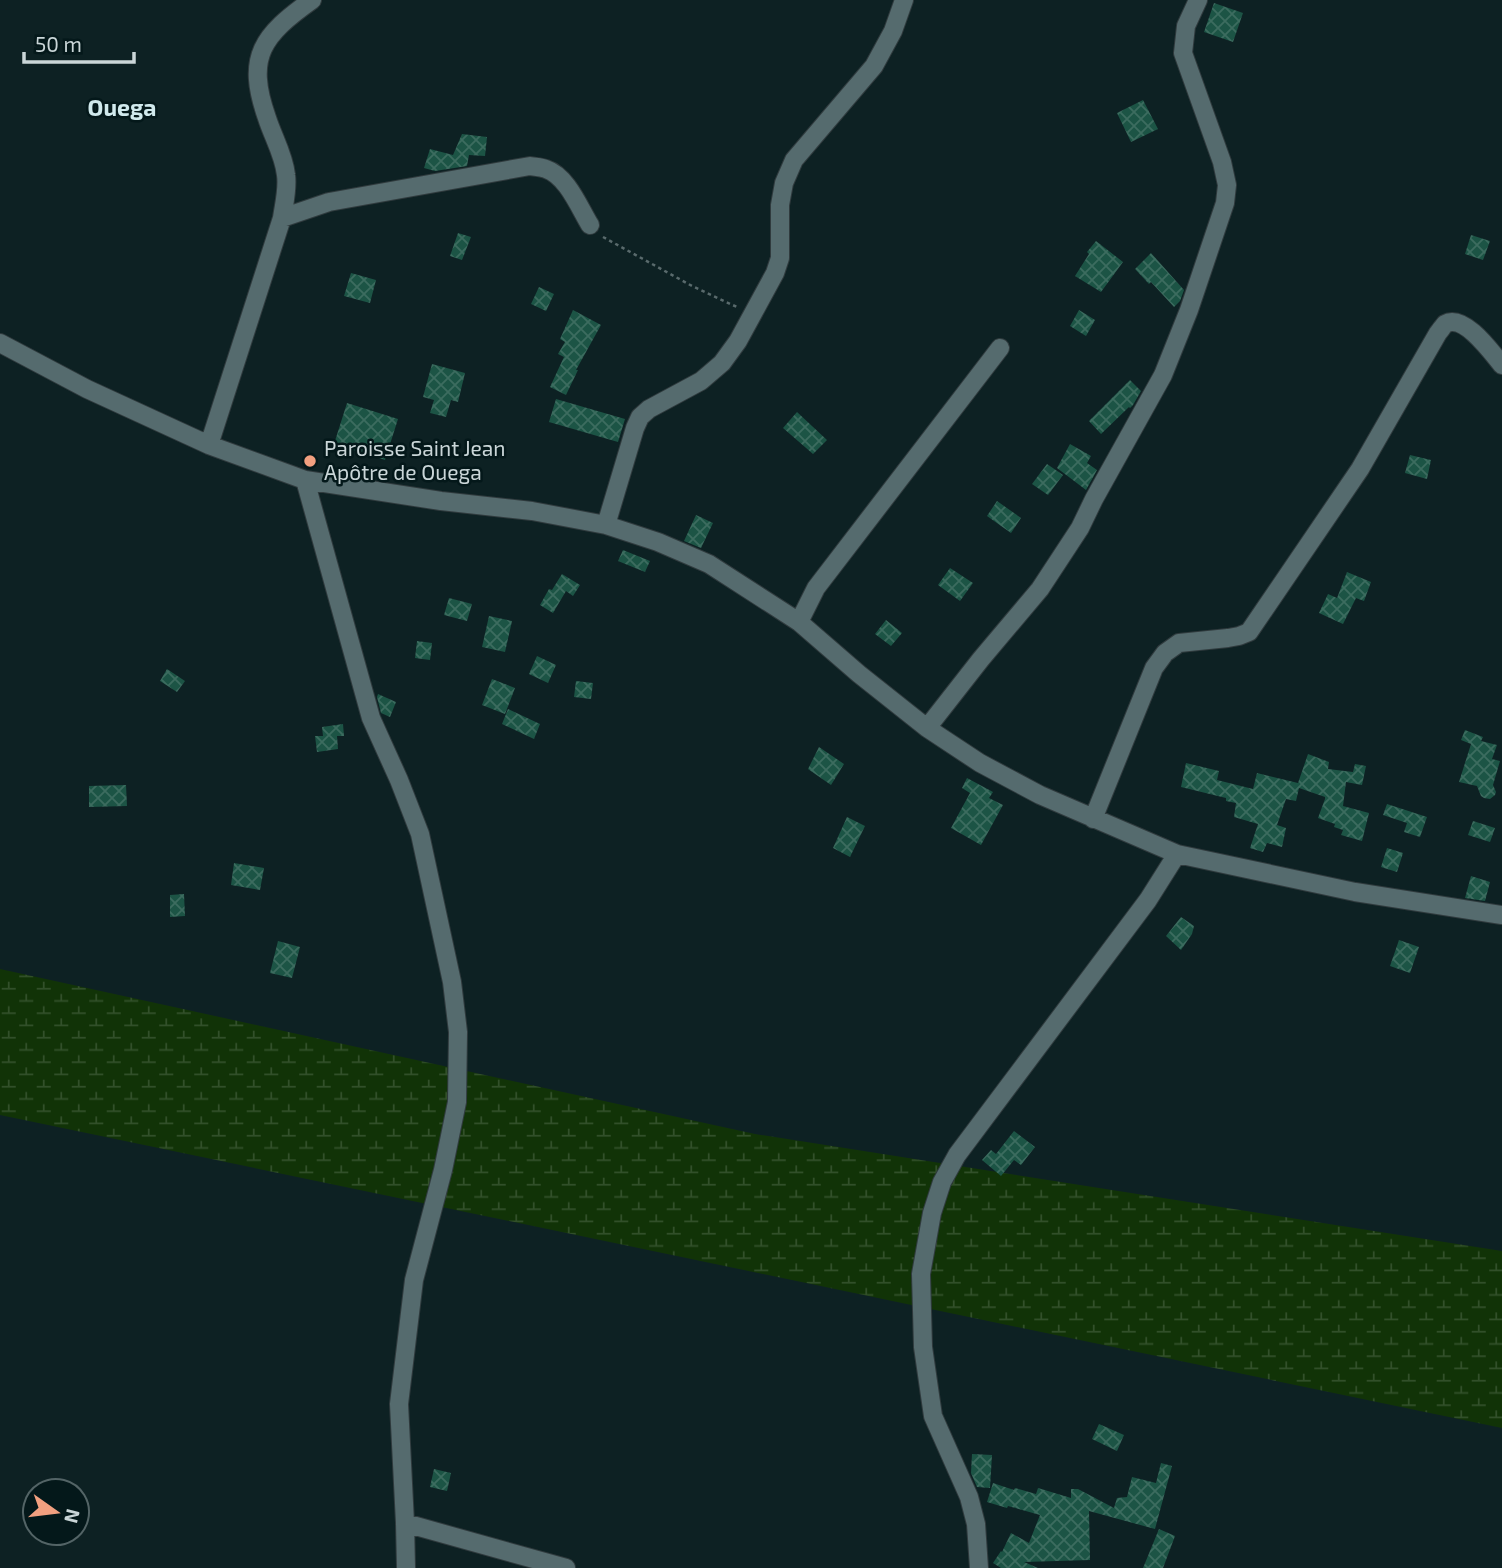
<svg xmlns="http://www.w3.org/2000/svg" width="1502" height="1568" font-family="'Exo 2',sans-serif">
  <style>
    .wetland { fill: url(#wetland-marsh) }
    .building { fill: url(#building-cross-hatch) }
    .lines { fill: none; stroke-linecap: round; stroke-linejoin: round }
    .street-casing { stroke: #303b3e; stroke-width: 20 }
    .path { stroke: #596a6c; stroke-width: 2.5; stroke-dasharray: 3.5 3.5; stroke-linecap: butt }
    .street { stroke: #556b6e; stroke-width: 18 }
    .poi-dot { fill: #f2a080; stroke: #04181a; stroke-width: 2.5 }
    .labels { text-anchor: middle; stroke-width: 5; stroke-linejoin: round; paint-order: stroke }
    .poi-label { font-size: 21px; fill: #cad6d8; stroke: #04181a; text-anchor: start }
    .neighbourhood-label { font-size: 23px; font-weight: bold; fill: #d0e9ec; stroke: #04181a }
  </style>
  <defs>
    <pattern id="wetland-marsh" width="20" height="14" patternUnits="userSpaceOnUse" patternTransform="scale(1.75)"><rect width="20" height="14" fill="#113307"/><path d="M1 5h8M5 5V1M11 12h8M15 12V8" fill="none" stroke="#32502a"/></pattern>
    <pattern id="building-cross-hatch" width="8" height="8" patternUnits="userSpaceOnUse" patternTransform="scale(1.75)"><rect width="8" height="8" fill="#1c5445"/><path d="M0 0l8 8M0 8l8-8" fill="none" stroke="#3c6c5f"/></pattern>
  </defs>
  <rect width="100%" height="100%" fill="#0d2123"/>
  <path class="wetland" d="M0,969L755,1134L1502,1251V1428L0,1115Z"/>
  <path class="building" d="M1214,3L1243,13L1233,42L1204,32Z
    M1143,100L1158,129L1131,142L1117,113Z
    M462,134L487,137L485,156L469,155L467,166L435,171L424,168L430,149L453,155Z
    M458,233L471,237L462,260L450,256Z
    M1471,235L1490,241L1483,260L1465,254Z
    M1096,241L1123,262L1101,292L1075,276L1089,254L1087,252Z
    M1151,253L1184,290L1180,301L1174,307L1151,282L1149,284L1135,269Z
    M351,273L376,280L370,303L344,296Z
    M539,287L554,294L546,311L531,304Z
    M573,310L601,325L576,370H578L566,395L550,387L564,357L558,354L565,342L560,339Z
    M1079,310L1095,320L1086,336L1070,326Z
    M432,364L465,373L458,402L451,400L446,417L430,413L434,400L423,397Z
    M1130,380L1141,391L1133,405L1130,408L1129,407L1101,434L1089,421Z
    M556,399L625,419L618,442L549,422Z
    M347,403L398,419L385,460L334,444Z
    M797,412L827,440L813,454L783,428Z
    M1070,444L1091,456L1087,463L1097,470L1086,490L1057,468Z
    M1410,455L1431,460L1427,479L1405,473Z
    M1047,464L1063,475L1048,495L1032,484Z
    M997,501L1021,518L1011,533L987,516Z
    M696,515L713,523L701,548L684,541Z
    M623,550L650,561L645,572L618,561Z
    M950,568L973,583L960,601L938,585Z
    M1347,572L1371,582L1364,601L1356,598L1343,624L1319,613L1328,594L1337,598Z
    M562,574L580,585L573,596L566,591L553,613L540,605L549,589L552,590Z
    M449,598L472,604L467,621L444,615Z
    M489,616L512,621L505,652L482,647Z
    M886,620L902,633L891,646L875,634Z
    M417,641L432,643L430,660L415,658Z
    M537,656L556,665L548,683L529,674Z
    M167,669L185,681L177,692L160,681Z
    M492,679L515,688L505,714L482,705Z
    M576,681L593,683L591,699L574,697Z
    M378,694L396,702L390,717L381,713L377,697Z
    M508,709L540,724L534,739L502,724Z
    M343,724L344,736H337L338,749L317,752L315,736H323L322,727Z
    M1465,730L1483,737L1481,741L1497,745L1492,759L1500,761L1493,785L1496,792L1495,795L1490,799L1484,798L1481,796L1477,786L1459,782L1471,744L1461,740Z
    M819,747L844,764L831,785L808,769Z
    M1308,754L1329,762L1328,769L1353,772L1355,764L1366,766L1362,785L1346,782L1343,806L1369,813L1362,841L1341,835L1343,830L1334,827L1335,824L1318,818L1325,799V797L1299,788L1296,801L1286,799L1277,825L1286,828L1282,847L1267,843L1263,852L1250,848L1258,824L1234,817L1236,803L1226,801V798L1181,787L1186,763L1219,771L1217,780L1253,789L1257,773L1298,783Z
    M967,778L993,792L989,798L1003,805L981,845L951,828L970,793L962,788Z
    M126,785L127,806L89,807V786Z
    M1387,804L1427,817L1420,837L1404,832L1407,823L1383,815Z
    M847,817L865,826L850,857L833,848Z
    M1473,821L1495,828L1490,842L1468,835Z
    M1387,848L1403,853L1397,872L1381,867Z
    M234,863L264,868L260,890L231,885Z
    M1471,876L1490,882L1485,901L1465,898Z
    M184,894L185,916L170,917V895Z
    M1181,917L1194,926L1192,934L1181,950L1166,936Z
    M1399,940L1419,947L1410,973L1390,966Z
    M278,941L300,947L292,978L270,973Z
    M1014,1131L1035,1147L1021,1165L1014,1160L1001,1176L982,1160L991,1150L996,1154Z
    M1099,1424L1124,1435L1117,1451L1092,1439Z
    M972,1454L992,1455L990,1488L977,1487L971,1473Z
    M1161,1463L1172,1466L1155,1529L1089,1511L1090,1560L1024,1562L1038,1568H1001L993,1563L1001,1551L1002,1552L1011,1533L1029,1543L1040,1515L1008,1506L1007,1508L987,1502L993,1483L1014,1490L1015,1488L1036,1494L1038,1488L1071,1498V1489H1078L1114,1508L1117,1498L1127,1497L1132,1477L1156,1483Z
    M434,1469L451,1473L447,1491L430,1487Z
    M1159,1529L1175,1536L1163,1568H1143Z"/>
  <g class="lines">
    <g class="street-casing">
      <path id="street" d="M282,218L329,202L530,166C535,167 541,167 546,169C567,176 579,207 590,225
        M0,343L87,389L209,445L305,480L441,501L532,511L606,525L658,542L709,564L799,622L859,674L927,728L980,763L1040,795L1177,854L1355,892L1502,915
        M209,445L282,218C284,204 288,189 286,175C284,155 273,137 267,118C245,56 263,35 312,0
        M305,480L371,718L399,780L420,834L452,982L458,1032L457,1102L443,1170L414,1280L399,1404L405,1523L406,1568
        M606,525L635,428L640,417L649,409L701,381L722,363L738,341L775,273L780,258V205L784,183L794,160L874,66L893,31L904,0
        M799,622L816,588L1000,348
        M927,728L981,659L1040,589L1080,528L1094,499L1163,375L1189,310L1225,203L1227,185L1222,162L1183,53L1186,26L1198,0
        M1093,819L1154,668L1165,653L1179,643L1228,638L1239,636L1249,632L1360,469L1438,333C1439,332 1444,325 1445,324C1464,313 1492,353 1502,365
        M405,1523L566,1568
        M979,1568L976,1524L969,1497L933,1416L923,1347L921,1274L932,1213L942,1182L957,1155L1148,900L1177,854"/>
    </g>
    <path class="path" d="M603,237L692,286L739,308"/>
    <use href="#street" class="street"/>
  </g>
  <circle class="poi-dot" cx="310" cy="461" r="7"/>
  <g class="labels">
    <g class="poi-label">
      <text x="324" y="456">Paroisse Saint Jean<tspan x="324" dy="24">Apôtre de Ouega</tspan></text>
    </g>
    <g class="neighbourhood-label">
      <text x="122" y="116">Ouega</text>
    </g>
  </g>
  <g transform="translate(56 1512) rotate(104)"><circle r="33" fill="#04181a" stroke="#536466" stroke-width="2"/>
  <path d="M0-5L12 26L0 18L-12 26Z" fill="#f2a080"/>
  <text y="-10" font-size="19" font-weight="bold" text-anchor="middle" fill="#cad6d8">N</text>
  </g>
  <path d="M24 52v10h110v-10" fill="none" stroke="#cad6d8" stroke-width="3.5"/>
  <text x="35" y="52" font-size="21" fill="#cad6d8" stroke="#04181a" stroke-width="5" paint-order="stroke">50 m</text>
</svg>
